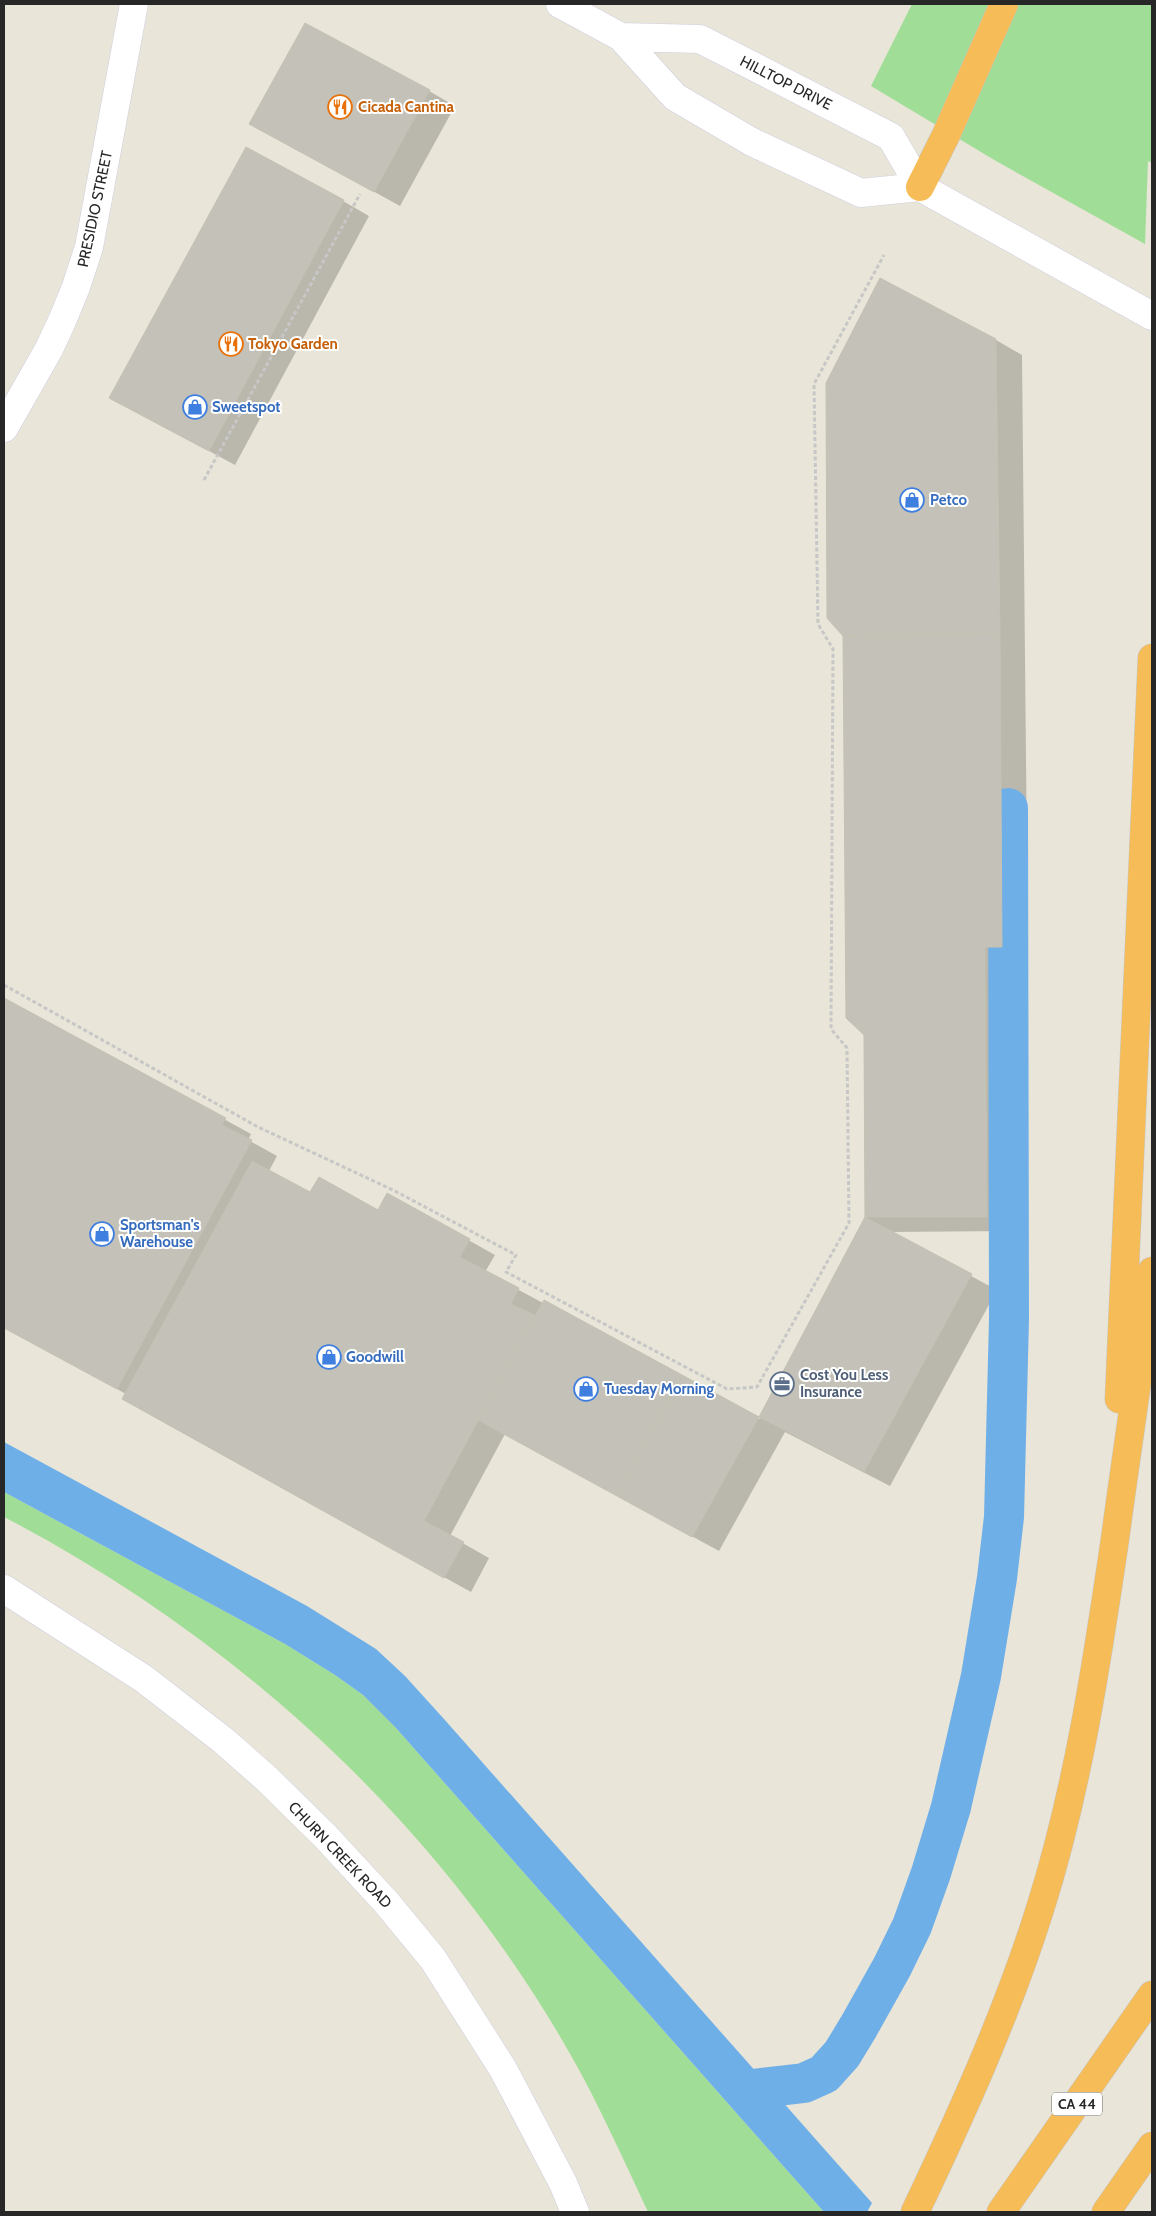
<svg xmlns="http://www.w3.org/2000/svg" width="1156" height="2216" font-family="Cabin,sans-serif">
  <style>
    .green { fill: #a0de97 }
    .water { fill: #6fafe8 }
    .shadow { fill: #0003 }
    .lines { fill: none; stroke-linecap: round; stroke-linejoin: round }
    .canal { stroke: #6fafe8; stroke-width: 40 }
    .building { fill: #c4c2b8; stroke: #c4c1b3 }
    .minor-casing { stroke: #cecedf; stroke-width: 29 }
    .secondary-casing { stroke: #cecedf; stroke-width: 29 }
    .motorway-casing { stroke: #c7c7c7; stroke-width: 29 }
    .path { stroke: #c7c7c7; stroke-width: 3; stroke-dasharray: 4 2.5; stroke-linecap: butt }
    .minor { stroke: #fff; stroke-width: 28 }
    .secondary { stroke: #fff; stroke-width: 28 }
    .motorway { stroke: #f6bc57; stroke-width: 28 }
    .labels { text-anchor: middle; stroke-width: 4; stroke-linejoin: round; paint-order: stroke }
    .shield { fill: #fff; stroke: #686868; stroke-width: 1 }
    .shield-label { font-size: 14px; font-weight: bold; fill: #272727 }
    .street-label { font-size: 15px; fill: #272727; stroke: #fff }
    .food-label { font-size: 15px; font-weight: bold; fill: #c56008; stroke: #fff; text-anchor: start }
    .shop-label { font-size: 15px; font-weight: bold; fill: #366cbe; stroke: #fff; text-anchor: start }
    .service-label { font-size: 15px; font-weight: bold; fill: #4e5e75; stroke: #fff; text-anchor: start }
  </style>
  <rect width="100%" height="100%" fill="#e9e5d8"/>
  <path class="green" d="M912,4H1152V163L1148,161L1145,244L996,161L871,86Z
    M4,1492L285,1644L335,1675L363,1695L396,1728L824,2212H648C624,2161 601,2109 573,2059C442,1826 240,1640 4,1517Z"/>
  <path class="water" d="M4,1442L307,1606L376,1649L405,1676L444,1719L872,2203L867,2212H824L396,1728L363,1695L335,1675L285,1644L4,1492Z"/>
  <path class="shadow" d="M429,91L455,106L400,206L277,138Z
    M343,201L369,216L235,465L111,398Z
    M996,340L1022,355L1028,961H1011L1012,1231L889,1232L997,1290L890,1486L785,1432L719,1551L505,1434L450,1536L489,1558L471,1592L149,1414L126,1394L4,1327V998L251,1134L248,1140L277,1156L269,1171L311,1194L379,1212L388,1195L495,1255L485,1272L760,1419L867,1218L866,1035Z"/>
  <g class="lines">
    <path class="canal" d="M744,2090L804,2083L824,2074L842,2054L859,2026L892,1967L912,1926L931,1873L951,1807L981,1676L997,1578L1004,1517L1009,1319L1008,808"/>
  </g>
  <path class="building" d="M305,23L430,90L374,192L249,124Z
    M246,147L344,200L209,451L109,398Z
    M880,278L996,339L1000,632L843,636L827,618L826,383Z
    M1000,632L1002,947H985L987,1217H865L864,1035L846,1018L843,636Z
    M4,998L226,1118L222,1125L252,1140L117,1389L4,1328Z
    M252,1161L310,1192L319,1177L378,1210L387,1193L470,1239L460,1257L519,1288L511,1304L535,1315L424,1521L464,1542L444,1578L122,1399Z
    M865,1217L972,1274L864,1472L759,1417Z
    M544,1300L682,1375L617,1496L478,1420Z
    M682,1375L759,1417L692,1537L617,1496Z"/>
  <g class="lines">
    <g class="minor-casing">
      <path id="minor" d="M4,428L49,349L62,321L76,287L89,247L134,4"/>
    </g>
    <g class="secondary-casing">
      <path id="secondary" d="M560,4L621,37L675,97L752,142L861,193L920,187
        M621,37L700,39L891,137L920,187L1152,316
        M4,1589L144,1679L224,1741L267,1779L325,1836L386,1902L433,1959L503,2069L563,2183L575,2212"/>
    </g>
    <g class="motorway-casing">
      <path id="motorway" d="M920,187L946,135L1004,4
        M1119,1399L1152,658
        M915,2212C962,2113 1007,2014 1040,1909C1078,1789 1097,1662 1115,1539C1127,1449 1141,1360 1152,1271
        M1001,2212L1152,1995
        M1106,2212L1152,2146"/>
    </g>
    <path class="path" d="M204,480L360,194
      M4,985L258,1127L393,1190L516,1255L506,1272L727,1389L757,1387L849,1223L847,1048L831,1029L833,649L818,624L814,384L884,255"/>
    <use href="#minor" class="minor"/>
    <use href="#secondary" class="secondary"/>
    <use href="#motorway" class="motorway"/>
  </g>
  <defs>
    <g id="restaurant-ring" transform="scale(1.25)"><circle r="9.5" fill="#fff" stroke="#e8710a" stroke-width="1.5"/><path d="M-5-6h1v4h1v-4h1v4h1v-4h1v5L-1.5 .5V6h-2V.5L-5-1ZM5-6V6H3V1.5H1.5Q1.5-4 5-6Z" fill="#e8710a"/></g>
    <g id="shop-ring" transform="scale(1.25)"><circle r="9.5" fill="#fff" stroke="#3f7fe0" stroke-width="1.5"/><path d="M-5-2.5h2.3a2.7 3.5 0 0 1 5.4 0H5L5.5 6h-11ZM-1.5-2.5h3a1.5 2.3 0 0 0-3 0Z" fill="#3f7fe0"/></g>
    <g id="office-ring" transform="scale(1.25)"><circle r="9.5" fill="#fff" stroke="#5c6f8a" stroke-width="1.5"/><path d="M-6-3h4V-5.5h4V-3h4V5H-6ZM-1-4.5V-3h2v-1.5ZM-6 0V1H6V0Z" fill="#5c6f8a"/></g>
  </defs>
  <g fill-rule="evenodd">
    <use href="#restaurant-ring" x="340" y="107"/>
    <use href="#restaurant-ring" x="231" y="344"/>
    <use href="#shop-ring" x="195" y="407"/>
    <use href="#shop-ring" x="912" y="500"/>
    <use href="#shop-ring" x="102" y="1234"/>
    <use href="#shop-ring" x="329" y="1357"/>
    <use href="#office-ring" x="782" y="1384"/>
    <use href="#shop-ring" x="586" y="1389"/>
  </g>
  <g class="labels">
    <rect class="shield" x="1052" y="2092.5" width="50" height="23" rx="4"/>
    <g class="shield-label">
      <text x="1077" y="2109">CA 44</text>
    </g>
    <g class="street-label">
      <text transform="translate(786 83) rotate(27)" y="5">HILLTOP DRIVE</text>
      <text transform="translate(95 209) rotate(-78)" y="5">PRESIDIO STREET</text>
      <text transform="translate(340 1855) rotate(46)" y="5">CHURN CREEK ROAD</text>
    </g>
    <g class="food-label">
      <text x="358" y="112">Cicada Cantina</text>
      <text x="248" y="349">Tokyo Garden</text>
    </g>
    <g class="shop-label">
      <text x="212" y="412">Sweetspot</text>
      <text x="930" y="505">Petco</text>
      <text x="120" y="1230">Sportsman's<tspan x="120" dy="17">Warehouse</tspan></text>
      <text x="346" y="1362">Goodwill</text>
      <text x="604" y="1394">Tuesday Morning</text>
    </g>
    <g class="service-label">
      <text x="800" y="1380">Cost You Less<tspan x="800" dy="17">Insurance</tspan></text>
    </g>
  </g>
  <rect width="1156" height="2216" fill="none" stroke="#272727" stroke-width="10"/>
</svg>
